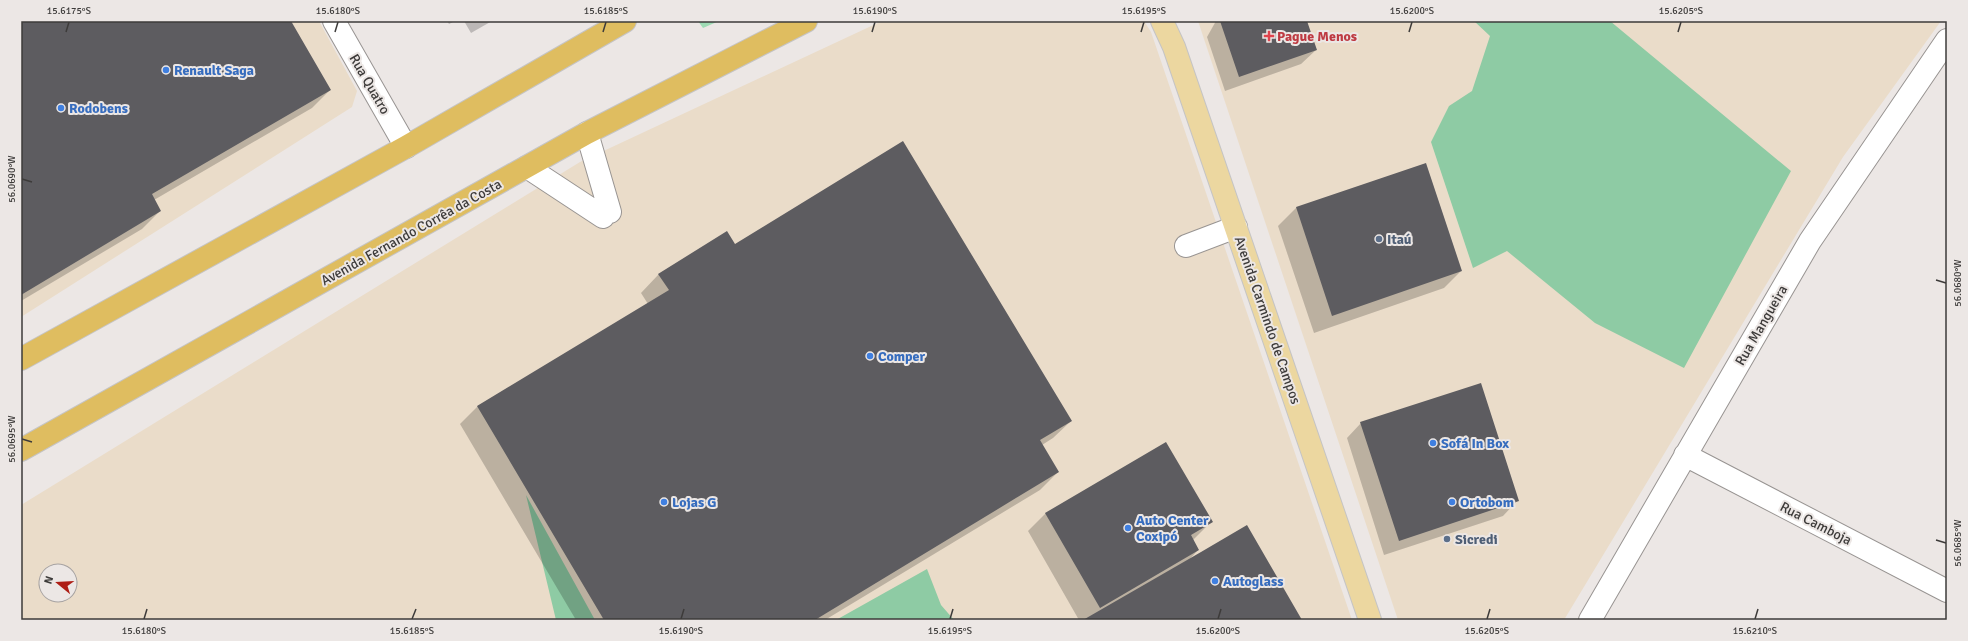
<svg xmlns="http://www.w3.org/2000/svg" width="1968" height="641" font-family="Signika,sans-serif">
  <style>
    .commercial { fill: #eadcc9; fill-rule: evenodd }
    .green { fill: #9edbb4 }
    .forest { fill: #8ecba4 }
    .shadow { fill: #0003 }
    .building { fill: #5d5c60 }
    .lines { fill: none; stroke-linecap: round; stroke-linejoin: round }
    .minor-casing { stroke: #989492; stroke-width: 24 }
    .major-casing { stroke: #c5c4c4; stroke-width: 24 }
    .highway-casing { stroke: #c5c4c4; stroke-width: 24 }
    .minor { stroke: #fff; stroke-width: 22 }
    .major { stroke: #ecd7a0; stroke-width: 22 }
    .highway { stroke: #dfbd60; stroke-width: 22 }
    .ticks { fill: none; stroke: #3d3b3a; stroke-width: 1.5 }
    .health-dot { fill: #e0444e; stroke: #ece7e5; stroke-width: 1.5 }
    .shop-dot { fill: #3f7fe0; stroke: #ece7e5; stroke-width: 1.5 }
    .service-dot { fill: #5c6f8a; stroke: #ece7e5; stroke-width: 1.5 }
    .labels { text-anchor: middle; stroke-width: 4; stroke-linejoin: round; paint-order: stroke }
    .health-label { font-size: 14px; font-weight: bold; fill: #be3a42; stroke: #ece7e5; text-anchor: start }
    .shop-label { font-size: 14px; font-weight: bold; fill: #366cbe; stroke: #ece7e5; text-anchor: start }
    .street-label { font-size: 14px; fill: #3d3b3a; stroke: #ece7e5 }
    .service-label { font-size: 14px; font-weight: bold; fill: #4e5e75; stroke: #ece7e5; text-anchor: start }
    .neatline { fill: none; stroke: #3d3b3a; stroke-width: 1.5 }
    .ticks-label { font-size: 10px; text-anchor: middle; fill: #3d3b3a }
  </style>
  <rect width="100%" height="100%" fill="#ece7e5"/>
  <path class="commercial" d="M21,21H319L357,91L352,107L21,317Z
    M882,21H1144L1151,32L1352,620H21V505L580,162ZM46,571H70V595H46Z
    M1198,21H1941L1843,157L1564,620H1398Z"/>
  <path class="green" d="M698,21H719L703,28Z"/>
  <path class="forest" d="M1474,21H1610L1791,171L1684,368L1595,323L1507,251L1473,268L1431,142L1449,106L1472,91L1490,36Z
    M526,495L595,620H556Z
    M927,569L941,605L954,620H836Z"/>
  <path class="shadow" d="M21,21H290L330,90L312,108L154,200L160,211L142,229L21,301Z
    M447,21H455L449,24Z
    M464,21H492L471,33Z
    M1216,21H1306L1316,50L1301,64L1225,91L1207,37Z
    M1425,164L1461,271L1444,288L1314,333L1278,226L1296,208Z
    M727,233L734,245L1071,421L1053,438L1042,445L1058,472L1040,490L825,620H576L460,424L478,406L648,304L641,293L658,275Z
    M1361,423L1517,501L1503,516L1384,555L1347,438Z
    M1046,513L1211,522L1193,540L1198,550L1189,560L1301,620H1079L1028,531Z"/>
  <path class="building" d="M21,21H291L331,90L152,194L161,211L21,295Z
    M1220,21H1307L1317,50L1239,77Z
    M903,141L1072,421L1040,440L1059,472L815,620H604L477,406L669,290L658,274L727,231L735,244Z
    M1426,163L1462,271L1332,316L1296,207Z
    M1481,383L1519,501L1399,541L1360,422Z
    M1166,442L1213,522L1191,535L1199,550L1100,608L1045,513Z
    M1247,525L1302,620H1083L1201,552Z"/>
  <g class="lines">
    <g class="minor-casing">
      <path id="minor" d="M334,21L406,147
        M587,133L610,212
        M527,167L603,217
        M1186,246L1236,227
        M1685,455L1947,591
        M1590,620L1810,241L1947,40"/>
    </g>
    <g class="major-casing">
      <path id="major" d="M1162,21L1174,47L1370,620"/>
    </g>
    <g class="highway-casing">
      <path id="highway" d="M21,359L406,147L625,21
        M21,450L587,133L806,21"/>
    </g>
    <use href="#minor" class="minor"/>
    <use href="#major" class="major"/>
    <use href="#highway" class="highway"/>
  </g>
  <path class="ticks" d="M66,32L69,22M335,32L338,22M603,32L606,22M872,32L875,22M1141,32L1144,22M1409,32L1412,22M1678,32L1681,22M22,179L32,182M1936,280L1946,283M22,439L32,442M1936,540L1946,543M144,619L147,609M412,619L416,609M681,619L684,609M950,619L953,609M1218,619L1221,609M1487,619L1490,609M1755,619L1758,609"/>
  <path class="health-dot" d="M1267 30h4v4h4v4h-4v4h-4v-4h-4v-4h4z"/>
  <g class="shop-dot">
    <circle cx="166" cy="70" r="4"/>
    <circle cx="61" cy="108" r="4"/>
    <circle cx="870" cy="356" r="4"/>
    <circle cx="1433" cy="443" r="4"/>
    <circle cx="664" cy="502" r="4"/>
    <circle cx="1452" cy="502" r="4"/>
    <circle cx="1128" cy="528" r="4"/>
    <circle cx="1215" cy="581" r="4"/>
  </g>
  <g class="service-dot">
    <circle cx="1379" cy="239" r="4"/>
    <circle cx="1447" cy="539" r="4"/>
  </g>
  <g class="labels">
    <g class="health-label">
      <text x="1277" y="41">Pague Menos</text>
    </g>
    <g class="shop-label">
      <text x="174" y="75">Renault Saga</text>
      <text x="69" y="113">Rodobens</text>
      <text x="878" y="361">Comper</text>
      <text x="1441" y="448">Sofá In Box</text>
      <text x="672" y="507">Lojas G</text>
      <text x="1460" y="507">Ortobom</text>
      <text x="1136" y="525">Auto Center<tspan x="1136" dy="16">Coxipó</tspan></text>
      <text x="1223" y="586">Autoglass</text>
    </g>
    <g class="street-label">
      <text transform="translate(370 84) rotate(60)" y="5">Rua Quatro</text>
      <text transform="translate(411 232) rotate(-29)" y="5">Avenida Fernando Corrêa da Costa</text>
      <text transform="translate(1268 320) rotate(71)" y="5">Avenida Carmindo de Campos</text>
      <text transform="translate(1761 325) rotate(-60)" y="5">Rua Mangueira</text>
      <text transform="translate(1816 523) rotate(27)" y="5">Rua Camboja</text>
    </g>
    <g class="service-label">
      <text x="1387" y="244">Itaú</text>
      <text x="1455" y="544">Sicredi</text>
    </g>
  </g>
  <rect width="1968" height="641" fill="none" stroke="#ece7e5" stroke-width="44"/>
  <g transform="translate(58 583) rotate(288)"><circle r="19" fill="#ece7e5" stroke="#a6a2a1"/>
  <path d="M0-3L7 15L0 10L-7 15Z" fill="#ae1e16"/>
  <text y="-6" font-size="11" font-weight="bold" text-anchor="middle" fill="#3d3b3a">N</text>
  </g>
  <rect x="22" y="22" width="1924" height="597" class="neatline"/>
  <g class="ticks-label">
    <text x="69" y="14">15.6175°S</text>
    <text x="338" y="14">15.6180°S</text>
    <text x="606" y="14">15.6185°S</text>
    <text x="875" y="14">15.6190°S</text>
    <text x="1144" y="14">15.6195°S</text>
    <text x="1412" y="14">15.6200°S</text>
    <text x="1681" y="14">15.6205°S</text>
    <text transform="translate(11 179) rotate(-90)" y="4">56.0690°W</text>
    <text transform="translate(1957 283) rotate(-90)" y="4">56.0680°W</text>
    <text transform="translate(11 439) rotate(-90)" y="4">56.0695°W</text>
    <text transform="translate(1957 543) rotate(-90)" y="4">56.0685°W</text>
    <text x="144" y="634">15.6180°S</text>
    <text x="412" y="634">15.6185°S</text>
    <text x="681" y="634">15.6190°S</text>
    <text x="950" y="634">15.6195°S</text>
    <text x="1218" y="634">15.6200°S</text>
    <text x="1487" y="634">15.6205°S</text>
    <text x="1755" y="634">15.6210°S</text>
  </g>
</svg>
